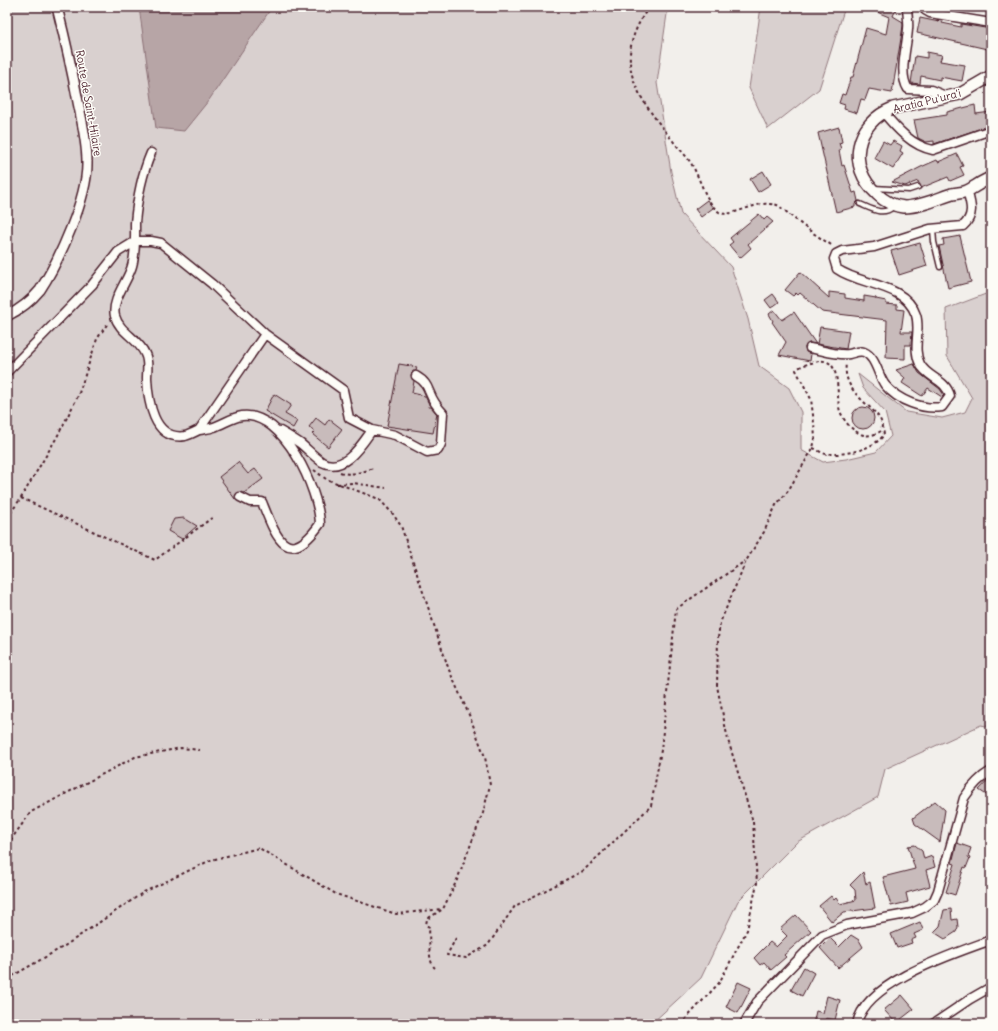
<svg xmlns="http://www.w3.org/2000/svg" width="998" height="1031" font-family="Delius,sans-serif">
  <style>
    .green { fill: #d9d0cf; stroke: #92787d }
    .water { fill: #b7a5a6; stroke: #8b6f75 }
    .building { fill: #c8bbbb; stroke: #4a1f2b }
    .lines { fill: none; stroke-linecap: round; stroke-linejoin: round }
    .service-casing { stroke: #4a1f2b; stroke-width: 7 }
    .minor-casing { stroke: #4a1f2b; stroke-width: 11 }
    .tertiary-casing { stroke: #4a1f2b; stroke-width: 12 }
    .secondary-casing { stroke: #4a1f2b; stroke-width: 14 }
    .path { stroke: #4a1f2b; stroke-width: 2; stroke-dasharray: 3 3; stroke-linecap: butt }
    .service { stroke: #fdfcf7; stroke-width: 4 }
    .minor { stroke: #fdfcf7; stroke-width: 8 }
    .tertiary { stroke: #fdfcf7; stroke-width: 9 }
    .secondary { stroke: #fdfcf7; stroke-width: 11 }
    .labels { text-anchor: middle; stroke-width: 3; stroke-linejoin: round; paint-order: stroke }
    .street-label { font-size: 11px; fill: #4a1f2b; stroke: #fdfcf7 }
  </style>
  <rect width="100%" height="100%" fill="#f2efeb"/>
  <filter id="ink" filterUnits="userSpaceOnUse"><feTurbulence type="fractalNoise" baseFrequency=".025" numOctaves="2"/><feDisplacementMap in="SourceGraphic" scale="8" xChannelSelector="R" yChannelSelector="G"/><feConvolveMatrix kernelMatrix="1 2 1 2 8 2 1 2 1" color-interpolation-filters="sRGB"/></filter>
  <g filter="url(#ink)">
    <path class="green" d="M7,7H668L657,83L671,172L681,214L731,267L748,319L759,366L789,388L801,412V450L823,462L846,459L876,452L891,436L885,412L863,388L858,374L906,412L942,418L965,412L972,398L947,356L946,309L991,292V727L981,725L885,769L878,797L797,842L738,901L701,978L651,1024H7Z
      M761,7H845L819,89L768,129L749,88Z"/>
    <path class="water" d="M139,7H270V10L209,100L184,131L156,128Z"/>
    <path class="building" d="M865,7H897L893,16L903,22V26L892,93L869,89L865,100L861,99L857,113L844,109L845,105L839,103L842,94L845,95L851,77H853L866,28L886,34L889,17Z
      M920,18L939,22L937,20L943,21L942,23L961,27V24L991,29V46L988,45L987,49L917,33Z
      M927,52L942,55L940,61L965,65L962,81L940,77V80L921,76L920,84L911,83L915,56L927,58Z
      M975,105L976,114L991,112V125L934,144V141L926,142L918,138L914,120L947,115V112Z
      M839,127L842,142L839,143L841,149L839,150L842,166L844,165L853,193L856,192L858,201L855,204V207L836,212L818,133Z
      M883,141L890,145L893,141L902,146L900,151L903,153L893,169L874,158Z
      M957,154L963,166L960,167L964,175L950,181L948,177L921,188L918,181L905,186L892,182L921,167L937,160L938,162Z
      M763,171L771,184L758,192L750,179Z
      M707,200L713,208L701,217L695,209Z
      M759,214L764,220L767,217L773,222L748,244L751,248L740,258L729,245L733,242L730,238Z
      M960,236L971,282L948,288L939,246L944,245L943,239Z
      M920,243L927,266L899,275L891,251Z
      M800,272L829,298V292L845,294V298L864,301V296L876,298V299L886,301V304L897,305V309L904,310L901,332H912L911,345H905V359L886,358L887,320L822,312L800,293L798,295L796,293L793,296L785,290Z
      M773,294L779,302L771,308L765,300Z
      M774,310L782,320L794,312L816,344L809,343L805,347L806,352L811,354L810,361L779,355L786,342L772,322L773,321L769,314Z
      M820,327L849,331L846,349L817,344Z
      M399,364L417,367L416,371H413L411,375L414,381L412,393L425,396L429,404L428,407H431L437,414L433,433L387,426Z
      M914,364L919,373L940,389L944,395L942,397L928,388L922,396L902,383L905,378L896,370Z
      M274,394L291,405L285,414L297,421L293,428L265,411Z
      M852 418a11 11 0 1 1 22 0a11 11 0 1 1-22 0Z
      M316,418L325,425L329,419L342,429L328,447L312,434L315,431L309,427Z
      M238,462L248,474L255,469L263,479L244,493H237L235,499L219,477Z
      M184,518L197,526L182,539L168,531L174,519Z
      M991,777V798L979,790Z
      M935,801L945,810L940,842L915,824L913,818Z
      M957,843L971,848L968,857L970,858L966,868L964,867L955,895L946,892L955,864L952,863Z
      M915,845L922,851L924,859L932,856L935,867L926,870L930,886L906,893L908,902L891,906L883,877L915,869L908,846Z
      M863,872L866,884L870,882L875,908L844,912L832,922L819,906L831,896L834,900L836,898L840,904L856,900L855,890L850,885Z
      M951,909L952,920L957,919L958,927L956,932L945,939L934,932L940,926L944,910Z
      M796,915L811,931L784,955L786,957L771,970L764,962L760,965L754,958L770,942L776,947L787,936L780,929Z
      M920,922L923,930L914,934L916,938L911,940L912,943L897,948L891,934Z
      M851,935L859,940L863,947L838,968L820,948L830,938L839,947Z
      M804,967L814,973L802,996L791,990Z
      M738,982L751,988L738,1013L726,1007Z
      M902,995L914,1009L896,1023L884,1010Z
      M827,996L840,1000L835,1020L826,1018L825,1024H813L816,1011L823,1013Z"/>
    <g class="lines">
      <g class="service-casing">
        <path id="service" d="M989,10L991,11
          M874,188L909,190L918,187
          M860,204C872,209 883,216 893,207
          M933,229L934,242L940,267"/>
      </g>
      <g class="minor-casing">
        <path id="minor" d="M907,7C907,14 909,22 908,29C907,47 898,73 908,89L931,90L948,97
          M924,7L925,10L930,13L991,23
          M883,112C896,128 912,146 933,150L991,130
          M151,153C142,174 137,201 135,223C135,238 136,252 132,266C128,281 111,300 115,316C119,332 139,339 145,354C149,362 147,370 147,378C148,400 153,441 185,436C189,435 195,432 199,430L265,334
          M810,348C822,350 838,356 849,354C854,353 859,350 864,352C876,357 878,376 885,385C898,401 923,410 942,407L950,396C946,379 927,378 920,364C912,348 921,331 916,315C905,283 861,286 837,269L834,259L836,254L842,251L874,247L930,229L963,226C975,215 971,204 967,190
          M7,372L92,285L118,252L136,241H151L161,243L212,284L265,334L343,390L349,418L372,430L395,435L427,452L438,450L441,444L443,413C440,410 437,406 435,403C427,391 430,384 416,376
          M199,430C204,429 209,429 214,427C223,424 233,417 242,416C284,411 319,491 320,524C287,570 276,537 262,502H250L240,497
          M280,431C287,435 294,439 301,444C308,450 315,457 322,462C344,474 362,444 372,430
          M744,1024L757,1002L822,935L847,925L912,913L925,907L934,900L938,891L964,798C972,786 979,778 991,771
          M857,1024C864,982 956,953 991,940
          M933,1024L970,999L991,987"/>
      </g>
      <g class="tertiary-casing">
        <path id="tertiary" d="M7,316C19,310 31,301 40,290C59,261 88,197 87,162C87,142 82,122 78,102C72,70 65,39 57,7"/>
      </g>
      <g class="secondary-casing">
        <path id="secondary" d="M991,76L960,94L893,108C855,123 846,166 877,194C884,201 894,206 904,207C920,207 937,199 952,194C957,193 962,193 967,191C975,187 982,181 991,178"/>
      </g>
      <path class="path" d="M649,7C610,62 637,96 673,141C679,149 687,156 692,165C700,178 706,203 719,212C728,219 754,202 768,204C770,204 774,204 777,205C783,208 790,216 796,220C808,230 820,238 833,246
        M813,448C817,449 822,454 827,454C846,455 872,450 884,435L883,428
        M314,470L326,479L379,499L393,514L401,526L449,670L470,717L485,757L490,785L483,813L457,880L443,909L427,919L426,925L429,927C430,937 427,961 435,968
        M340,472C351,476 363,472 373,468
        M337,484L353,483L386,488
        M21,498L155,560L213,517
        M7,518L21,498L57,437L78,396L97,339L108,323
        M7,845L31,812L135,757L181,748L200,750
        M456,938L447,955L466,958L488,945L515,906L583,871L651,806L661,750L676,609L745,561
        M7,979L63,947L144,892L211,860L259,848L336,894L396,914L442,909
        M681,1024L719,983L747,930L757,883L753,822L728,740L717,686L718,638L720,623L746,561L764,532L776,505L788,491L813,448L815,439L814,423L811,399L796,370C801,365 808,364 815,362C844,353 835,398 840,411C844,421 851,430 861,434C867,437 875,435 881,431C889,409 841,400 846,363"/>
      <use href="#service" class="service"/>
      <use href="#minor" class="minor"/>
      <use href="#tertiary" class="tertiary"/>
      <use href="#secondary" class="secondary"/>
    </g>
  </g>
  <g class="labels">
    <g class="street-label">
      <text transform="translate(927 101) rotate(-14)" y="4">Aratia Pu'ura'i</text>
      <text transform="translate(89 103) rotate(80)" y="4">Route de Saint-Hilaire</text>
    </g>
  </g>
  <rect width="998" height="1031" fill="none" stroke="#fdfcf7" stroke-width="24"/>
  <rect x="12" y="12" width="974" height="1007" fill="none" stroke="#4a1f2b" stroke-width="1.5" filter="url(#ink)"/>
</svg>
